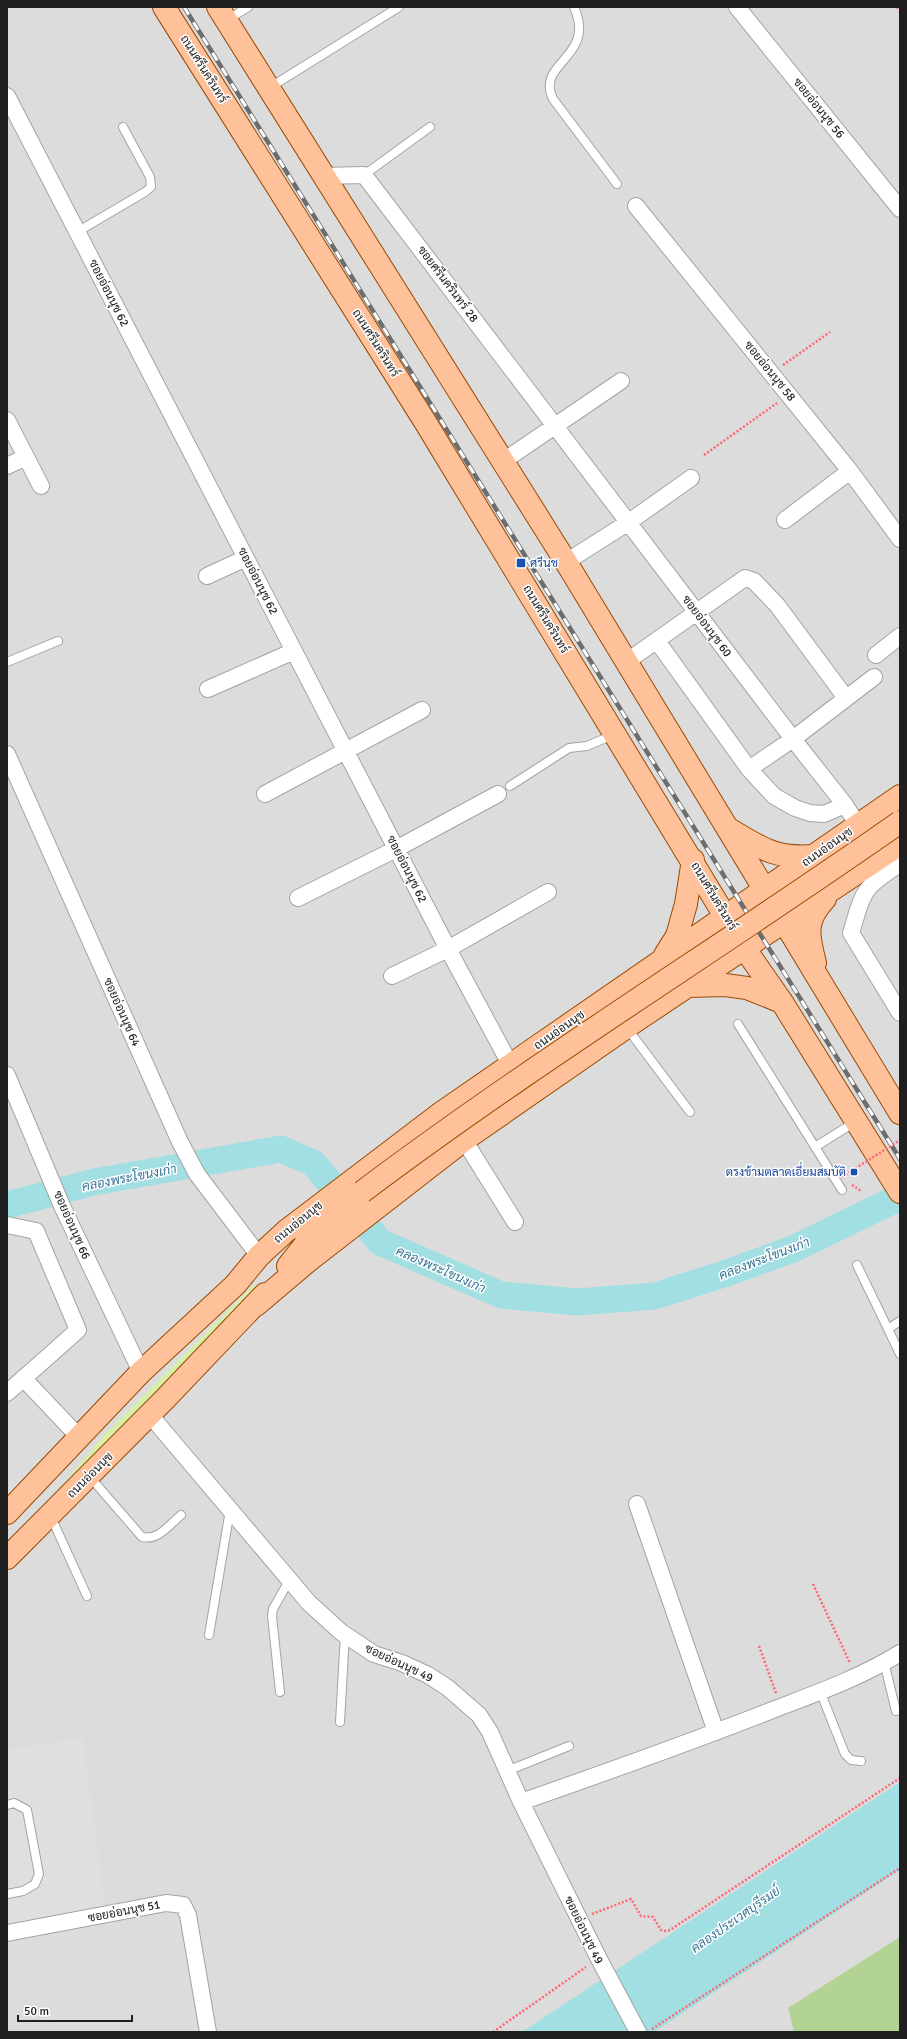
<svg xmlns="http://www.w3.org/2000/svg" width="907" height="2039" font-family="Signika,Sarabun,sans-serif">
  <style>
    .residential { fill: #dddcdc }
    .grass { fill: #d7efa6 }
    .forest { fill: #b3d395 }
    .parking { fill: #dfdfdf }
    .water { fill: #a1dfe2 }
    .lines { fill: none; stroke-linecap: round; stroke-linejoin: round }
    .river { stroke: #a1dfe2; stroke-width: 27 }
    .lane-casing { stroke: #a3a3a3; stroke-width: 10 }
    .street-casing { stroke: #a3a3a3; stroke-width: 18 }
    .primary-casing { stroke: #994a00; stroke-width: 24 }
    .path { stroke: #ff6673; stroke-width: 2.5; stroke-dasharray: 2 2; stroke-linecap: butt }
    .lane { stroke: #fff; stroke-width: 8 }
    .street { stroke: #fff; stroke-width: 16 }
    .primary { stroke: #ffc19a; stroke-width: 22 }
    .rail-casing { stroke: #6d6d6d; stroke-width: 4.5 }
    .rail { stroke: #fff; stroke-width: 3; stroke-dasharray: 9; stroke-linecap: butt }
    .primary-bridge-casing { stroke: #994a00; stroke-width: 24; stroke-linecap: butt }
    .path-bridge { stroke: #ff6673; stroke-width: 2.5; stroke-dasharray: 2 2; stroke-linecap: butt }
    .primary-bridge { stroke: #ffc19a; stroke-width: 22 }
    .transit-dot { fill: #1a4fb4; stroke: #fff; stroke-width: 1.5 }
    .labels { text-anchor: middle; stroke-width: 3; stroke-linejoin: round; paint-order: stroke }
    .street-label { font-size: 12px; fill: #1f1f1f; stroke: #fff }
    .transit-label { font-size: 12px; fill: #164399; stroke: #fff; text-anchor: start }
    .water-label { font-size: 13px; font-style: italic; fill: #397896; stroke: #fff }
  </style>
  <rect width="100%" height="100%" fill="#f0eae4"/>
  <path class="residential" d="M7,7H900V2032H7Z"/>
  <path class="grass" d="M255,1284L257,1288L109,1442L7,1541L60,1488L105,1434Z"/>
  <path class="forest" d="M900,1937V2032H794L788,2008Z"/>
  <path class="parking" d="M83,1737L105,1909L7,1926V1751Z"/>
  <path class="water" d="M900,1782V1870L654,2032H522Z"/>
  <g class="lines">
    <path class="river" d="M7,1205L94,1182L281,1149L313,1163L380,1242L501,1295L577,1302L655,1296L724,1274L793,1249L900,1197"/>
    <g class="lane-casing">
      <path id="lane" d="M574,7C597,58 535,62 553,99L617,184
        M227,20L248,7
        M269,88L399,7
        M364,175L430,127
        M77,232L145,192L151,187L150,177L123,127
        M7,662L58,641
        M510,786L569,748L587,746L613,735
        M738,1024L842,1190
        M627,1028L690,1112
        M815,1147L855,1122
        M857,1265L888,1329
        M900,1321L888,1329L900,1354
        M90,1477L142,1537C158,1541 169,1525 181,1515
        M51,1517L87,1596
        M209,1635L230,1510
        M884,1662L896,1711
        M820,1691L845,1754L851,1760L861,1761
        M280,1692L272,1616L273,1609L290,1579
        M340,1722L345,1634
        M507,1771L569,1746
        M7,1805L14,1803L27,1810L39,1874L35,1884L23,1891L7,1894"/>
    </g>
    <g class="street-casing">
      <path id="street" d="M737,7L900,209
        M7,96L448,949L510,1064
        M323,176L364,175L793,739L845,805L858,825
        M636,206L850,471L900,539
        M7,420L41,486
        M502,462L621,381
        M7,466L26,457
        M785,520L850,471
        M566,562L629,522L691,478
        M207,576L246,558
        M657,641L749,769L774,796L795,808L810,813L824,814L845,805
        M876,655L900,636
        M626,662L745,578L754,581L777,605L846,698
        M208,689L294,651
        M7,754L180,1142L197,1174L259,1256
        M749,769L793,739L874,677
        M265,794L422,710
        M900,864C862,888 864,890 851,933L900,1013
        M298,898L396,849L498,794
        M392,976L448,949L548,892
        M7,1075L62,1206L141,1372
        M464,1140L515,1222
        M7,1225L36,1231L78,1330L7,1393
        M23,1378L79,1437
        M150,1415L309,1603L341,1632L374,1654L402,1663L428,1675L448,1688L479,1715L490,1732L521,1802L599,1959L638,2032
        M637,1504L716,1732
        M521,1802C604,1773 688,1743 770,1711C814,1694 860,1678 900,1653
        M7,1933L166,1903L183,1905L188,1915L208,2032"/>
    </g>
    <g class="primary-casing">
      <path id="primary" d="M164,7L424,420L745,949L782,1002L900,1192
        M218,7L566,562L900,1113
        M729,829C761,848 775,859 813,856
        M665,955L677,936L686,904L693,860
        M815,963C808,935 804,921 825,899
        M687,986L725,985L747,988L782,1002
        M306,1236L362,1192
        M288,1266L319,1227
        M256,1305L308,1261L464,1140L637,1020L900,844
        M7,1513L141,1372L235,1285L259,1256L286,1231L441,1113L900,796
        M7,1558L164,1400L265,1294"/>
    </g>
    <path class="path" d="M897,7L900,11
      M783,365L830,332
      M704,455L777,403
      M852,1185L861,1191
      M813,1584L850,1663
      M759,1646L776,1693
      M592,1914L631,1899L641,1916L653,1917L661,1930L666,1931L670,1930L900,1778
      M652,2029L900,1868
      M493,2032L586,1967"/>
    <use href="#lane" class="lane"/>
    <use href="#street" class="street"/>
    <use href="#primary" class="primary"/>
    <g class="rail-casing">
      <path id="rail" d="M184,7L900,1159"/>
    </g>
    <use href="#rail" class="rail"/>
    <g class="primary-bridge-casing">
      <path id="primary-bridge" d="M362,1192C536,1061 722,947 900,822"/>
    </g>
    <path class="path-bridge" d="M842,1177L900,1140"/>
    <use href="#primary-bridge" class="primary-bridge"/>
  </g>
  <g class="transit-dot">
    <rect x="516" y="558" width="10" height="10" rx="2"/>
    <rect x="850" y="1168" width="8" height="8" rx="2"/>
  </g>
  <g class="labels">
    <g class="street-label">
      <text transform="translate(204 69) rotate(58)" y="4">ถนนศรีนครินทร์</text>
      <text transform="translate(819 108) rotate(51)" y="4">ซอยอ่อนนุช 56</text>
      <text transform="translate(448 284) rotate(53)" y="4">ซอยศรีนครินทร์ 28</text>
      <text transform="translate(109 293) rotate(63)" y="4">ซอยอ่อนนุช 62</text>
      <text transform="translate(376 343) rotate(58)" y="4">ถนนศรีนครินทร์</text>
      <text transform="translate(770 371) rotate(51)" y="4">ซอยอ่อนนุช 58</text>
      <text transform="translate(258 581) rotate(63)" y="4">ซอยอ่อนนุช 62</text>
      <text transform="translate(546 619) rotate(59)" y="4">ถนนศรีนครินทร์</text>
      <text transform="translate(707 626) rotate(53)" y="4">ซอยอ่อนนุช 60</text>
      <text transform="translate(827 847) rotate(-35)" y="4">ถนนอ่อนนุช</text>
      <text transform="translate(407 869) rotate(63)" y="4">ซอยอ่อนนุช 62</text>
      <text transform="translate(714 896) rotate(59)" y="4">ถนนศรีนครินทร์</text>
      <text transform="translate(122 1012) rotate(66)" y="4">ซอยอ่อนนุช 64</text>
      <text transform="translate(559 1030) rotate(-35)" y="4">ถนนอ่อนนุช</text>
      <text transform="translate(298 1222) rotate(-39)" y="4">ถนนอ่อนนุช</text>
      <text transform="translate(72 1225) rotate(66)" y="4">ซอยอ่อนนุช 66</text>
      <text transform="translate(90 1475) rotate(-45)" y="4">ถนนอ่อนนุช</text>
      <text transform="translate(399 1663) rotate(25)" y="4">ซอยอ่อนนุช 49</text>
      <text transform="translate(124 1911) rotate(-11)" y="4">ซอยอ่อนนุช 51</text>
      <text transform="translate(584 1930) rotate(64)" y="4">ซอยอ่อนนุช 49</text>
    </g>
    <g class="transit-label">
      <text x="530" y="567">ศรีนุช</text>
      <text x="846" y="1176" text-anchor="end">ตรงข้ามตลาดเอี่ยมสมบัติ</text>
    </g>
    <g class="water-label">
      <text transform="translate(129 1177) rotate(-11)" y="5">คลองพระโขนงเก่า</text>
      <text transform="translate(764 1258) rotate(-21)" y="5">คลองพระโขนงเก่า</text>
      <text transform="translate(441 1269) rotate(24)" y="5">คลองพระโขนงเก่า</text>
      <text transform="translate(735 1919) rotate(-35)" y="5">คลองประเวศบุรีรมย์</text>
    </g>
  </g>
  <rect width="907" height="2039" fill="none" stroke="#1f1f1f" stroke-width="16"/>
  <path d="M18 2015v6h114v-6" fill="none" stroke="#1f1f1f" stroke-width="2"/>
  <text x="24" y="2015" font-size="12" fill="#1f1f1f" stroke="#ffffff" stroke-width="3" paint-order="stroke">50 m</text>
</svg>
